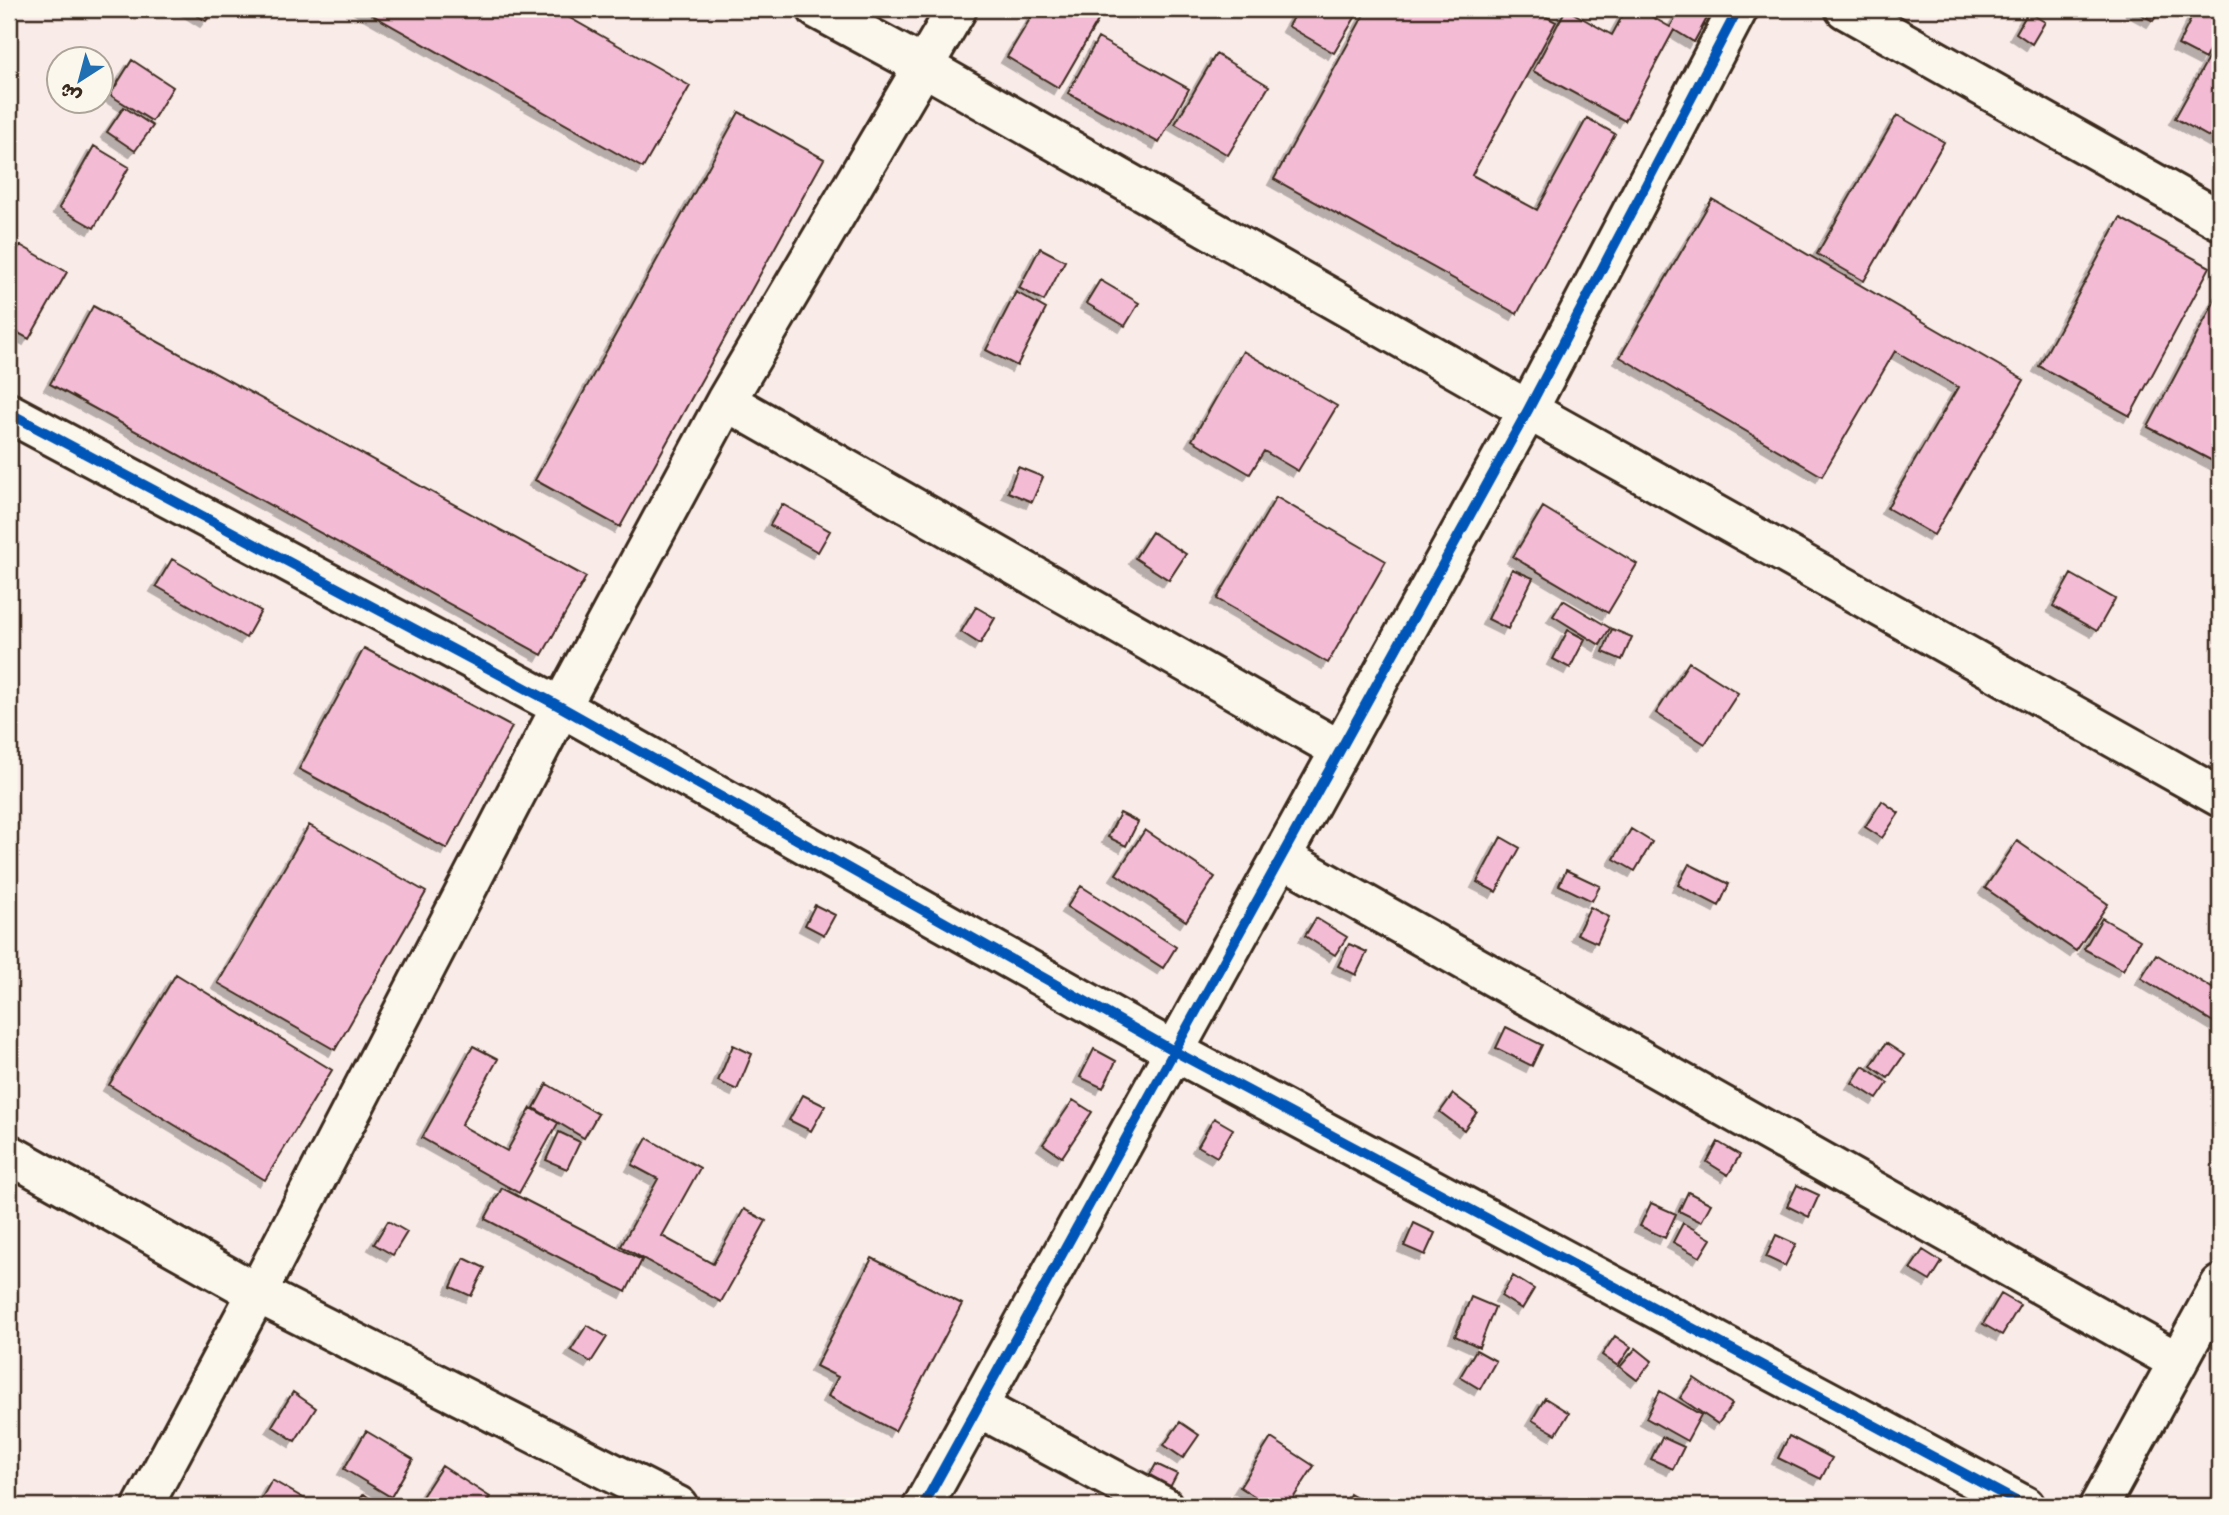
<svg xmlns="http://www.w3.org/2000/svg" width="2229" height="1515" font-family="'Architects Daughter','Playpen Sans Arabic',sans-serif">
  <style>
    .building { fill: #f3bcd4; stroke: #3b2a1e; stroke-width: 2; filter: url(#shadow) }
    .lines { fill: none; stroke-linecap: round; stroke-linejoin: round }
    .minor-casing { stroke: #3b2a1e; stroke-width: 44 }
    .minor { stroke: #fbf7ec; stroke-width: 38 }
    .cycleway-casing { stroke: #fbf7ec; stroke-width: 15 }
    .cycleway { stroke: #0057b8; stroke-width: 10 }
  </style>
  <defs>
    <filter id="shadow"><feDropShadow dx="-6" dy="6" stdDeviation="0" flood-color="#0004"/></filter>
  </defs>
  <rect width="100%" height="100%" fill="#f9ebe7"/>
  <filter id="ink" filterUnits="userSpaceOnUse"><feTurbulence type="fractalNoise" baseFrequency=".0143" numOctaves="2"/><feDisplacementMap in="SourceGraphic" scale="14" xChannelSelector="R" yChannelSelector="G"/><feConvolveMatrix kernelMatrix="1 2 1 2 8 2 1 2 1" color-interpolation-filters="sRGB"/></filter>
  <g filter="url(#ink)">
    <path class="building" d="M187,9H215L206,21Z
      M362,9H554L690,86L643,168Z
      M1036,9H1086L1100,17L1059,88L1007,57Z
      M1298,9H1360L1334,53L1288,26Z
      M1367,9H1532L1556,22L1472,175L1537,210L1587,118L1615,134L1517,314L1274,179Z
      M1566,9L1612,35L1626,9H1638L1670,27L1681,9H1712L1694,42L1674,30L1625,121L1533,71Z
      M2131,9H2161L2153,21Z
      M2196,9H2220V28L2205,59L2178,45Z
      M2028,12L2045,22L2032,44L2016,33Z
      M2220,37V143L2175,118Z
      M1098,38L1189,89L1159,143L1068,93Z
      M1216,54L1269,86L1228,155L1175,124Z
      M132,60L173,87L152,121L110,95Z
      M124,107L153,126L135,151L107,132Z
      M739,112L824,159L620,527L535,480Z
      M1897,115L1944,142L1864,281L1817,254Z
      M94,146L129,167L94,228L59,208Z
      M1712,199L2024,380L1934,535L1887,508L1958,387L1895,351L1822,476L1620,357Z
      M2120,218L2210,267L2130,416L2039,366Z
      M20,245L67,272L29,339L9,328V265Z
      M1040,248L1065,261L1044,301L1019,288Z
      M1100,280L1139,303L1125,326L1086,303Z
      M2220,291V465L2148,427Z
      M1016,292L1046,309L1017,366L986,350Z
      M93,306L586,577L542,655L50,384Z
      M1243,351L1337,406L1298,471L1264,451L1250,474L1192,440Z
      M1018,467L1043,477L1032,502L1008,492Z
      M1276,497L1386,561L1328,663L1217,599Z
      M782,504L830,531L818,552L770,525Z
      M1543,507L1637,564L1608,613L1513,557Z
      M1152,532L1186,554L1169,580L1135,558Z
      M172,559L261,611L246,638L156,586Z
      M1512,569L1533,578L1508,629L1488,619Z
      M2071,574L2115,599L2097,631L2053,606Z
      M1563,600L1610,628L1600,645L1553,616Z
      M976,607L995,618L980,644L961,632Z
      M1612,629L1632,637L1622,660L1603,652Z
      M1568,630L1585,639L1570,668L1553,659Z
      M364,648L512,727L447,849L299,769Z
      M1689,662L1738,693L1705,744L1656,713Z
      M1882,801L1899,813L1882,838L1865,827Z
      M1120,813L1138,822L1126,846L1108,837Z
      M309,825L426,892L335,1050L218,983Z
      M1631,829L1652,842L1635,871L1614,859Z
      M1145,830L1215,877L1186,921L1116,874Z
      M1501,837L1520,848L1496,892L1477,882Z
      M2017,841L2108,904L2076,951L1985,888Z
      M1689,864L1729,884L1719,906L1678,885Z
      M1566,870L1600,886L1592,901L1559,885Z
      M1081,886L1176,947L1163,968L1067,907Z
      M815,905L835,915L824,935L805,925Z
      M1590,907L1609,917L1597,943L1577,934Z
      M1316,918L1347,937L1335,955L1305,936Z
      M2102,918L2140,940L2123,970L2084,949Z
      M1349,944L1367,952L1356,975L1338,966Z
      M2156,954L2220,993V1026L2141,978Z
      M176,974L332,1070L265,1180L109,1085Z
      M1506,1027L1542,1045L1532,1066L1496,1048Z
      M1886,1043L1904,1055L1888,1078L1871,1066Z
      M733,1045L752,1054L737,1090L718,1081Z
      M473,1046L498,1059L461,1125L507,1151L531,1108L558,1123L519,1193L422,1138Z
      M1094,1049L1116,1061L1103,1088L1080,1077Z
      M1863,1066L1888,1083L1877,1099L1852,1083Z
      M547,1084L598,1114L584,1138L534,1108Z
      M1453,1094L1477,1112L1464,1130L1440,1112Z
      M803,1095L825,1106L811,1131L789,1120Z
      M1073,1100L1092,1112L1062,1157L1043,1144Z
      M1214,1118L1233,1129L1217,1157L1198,1146Z
      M559,1132L580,1142L567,1169L546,1160Z
      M647,1138L700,1168L662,1236L713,1264L744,1209L766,1221L721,1302L621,1246L658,1179L632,1165Z
      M1718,1142L1740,1155L1728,1175L1707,1162Z
      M1797,1185L1819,1195L1809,1217L1787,1206Z
      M502,1188L642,1260L626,1292L485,1219Z
      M1688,1192L1711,1204L1701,1222L1679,1211Z
      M1651,1203L1676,1214L1665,1238L1640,1226Z
      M388,1221L407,1232L393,1255L374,1244Z
      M1414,1223L1435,1233L1425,1255L1404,1246Z
      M1683,1223L1711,1239L1700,1257L1673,1242Z
      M1776,1235L1796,1244L1785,1266L1766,1257Z
      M1923,1250L1942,1262L1930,1281L1910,1269Z
      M464,1258L485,1268L471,1296L451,1287Z
      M872,1258L962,1304L895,1431L828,1396L838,1377L816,1366Z
      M1513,1276L1534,1289L1522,1309L1501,1296Z
      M2001,1294L2020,1305L2002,1335L1983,1324Z
      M1471,1297L1495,1307L1479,1347L1455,1336Z
      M587,1325L607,1337L591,1362L571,1350Z
      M1615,1336L1631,1347L1618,1366L1602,1355Z
      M1636,1348L1652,1361L1637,1380L1620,1367Z
      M1476,1350L1496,1361L1480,1389L1460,1377Z
      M1694,1378L1732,1404L1718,1424L1680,1398Z
      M1660,1391L1701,1415L1687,1441L1646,1418Z
      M293,1392L316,1408L295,1441L272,1426Z
      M1545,1398L1569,1413L1556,1434L1532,1420Z
      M1180,1422L1199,1435L1183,1458L1164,1445Z
      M366,1431L413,1459L391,1497L344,1469Z
      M1789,1436L1832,1458L1821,1479L1778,1458Z
      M1662,1437L1684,1447L1673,1469L1651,1459Z
      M1271,1438L1314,1466L1288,1506H1270L1240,1487Z
      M1156,1464L1177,1474L1167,1493L1146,1482Z
      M442,1466L490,1497L484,1506H416Z
      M272,1480L317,1506H257Z
      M364,1494L379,1506H355Z
      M1350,1494L1371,1506H1344Z"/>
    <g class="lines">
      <g class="minor-casing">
        <path id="minor" d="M817,9L923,66L1528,410L2220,797
          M1845,9L2220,220
          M726,401L1340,750
          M9,413L561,707L1174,1051L2025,1506
          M1281,857L2178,1362
          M9,1154L257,1293L678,1506
          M978,1407L1163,1506
          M143,1506L257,1293L561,707L726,401L957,9
          M923,1506L1528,410L1738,9
          M2099,1506L2220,1285"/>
      </g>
      <use href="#minor" class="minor"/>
      <g class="cycleway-casing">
        <path id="cycleway" d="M9,413L561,707L1174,1051L2025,1506
          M923,1506L1528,410L1738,9"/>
      </g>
      <use href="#cycleway" class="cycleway"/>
    </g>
  </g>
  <rect width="2229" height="1515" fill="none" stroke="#fbf7ec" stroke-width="35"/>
  <rect x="18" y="18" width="2194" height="1480" fill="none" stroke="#3b2a1e" stroke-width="2.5" filter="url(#ink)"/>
  <g transform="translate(80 80) rotate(216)"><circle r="33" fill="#fbf7ec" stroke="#aea59a" stroke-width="2"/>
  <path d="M0-5L12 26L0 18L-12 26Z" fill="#1f6fb2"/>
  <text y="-10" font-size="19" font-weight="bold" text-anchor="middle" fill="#3b2a1e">ش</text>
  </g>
</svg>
